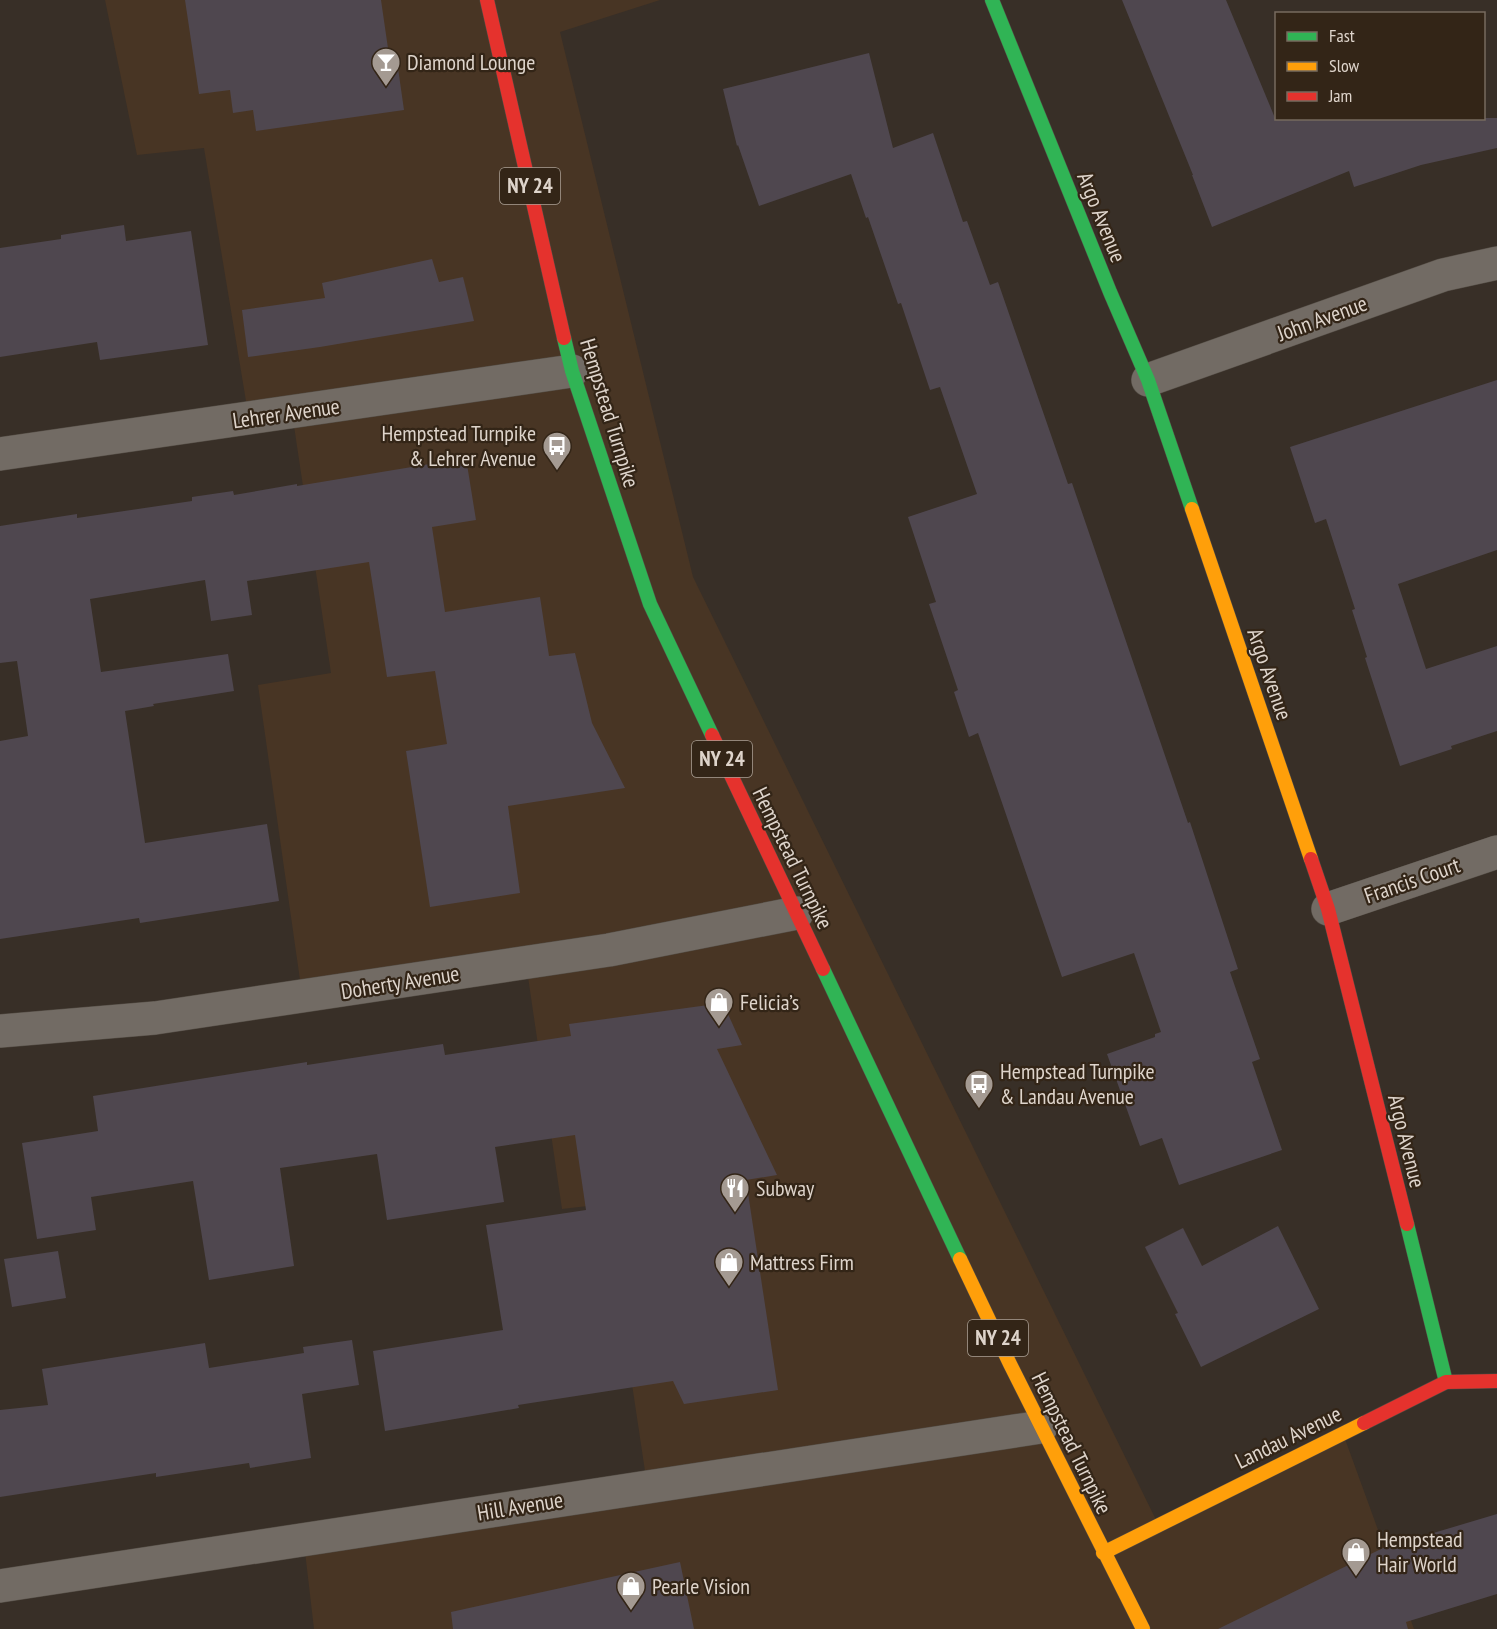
<svg xmlns="http://www.w3.org/2000/svg" width="1497" height="1629" font-family="'PT Sans Narrow',sans-serif">
  <style>
    .built { fill: #483524 }
    .building { fill: #4f474f }
    .lines { fill: none; stroke-linecap: round; stroke-linejoin: round }
    .street-casing { stroke: #544d45; stroke-width: 34 }
    .fast-casing { stroke: #544d45; stroke-width: 15 }
    .slow-casing { stroke: #544d45; stroke-width: 15 }
    .jam-casing { stroke: #544d45; stroke-width: 15 }
    .street { stroke: #726b64; stroke-width: 33 }
    .fast { stroke: #30b455; stroke-width: 14 }
    .slow { stroke: #ff9f0a; stroke-width: 14 }
    .jam { stroke: #e5322d; stroke-width: 14 }
    .labels { text-anchor: middle; stroke-width: 4.5; stroke-linejoin: round; paint-order: stroke }
    .shield { fill: #332517; stroke: #aba095; stroke-width: 1.5 }
    .shield-label { font-size: 21px; font-weight: bold; fill: #ded4cb }
    .poi-label { font-size: 22px; fill: #ded4cb; stroke: #332517; text-anchor: start }
    .street-label { font-size: 22px; fill: #ded4cb; stroke: #332517 }
  </style>
  <rect width="100%" height="100%" fill="#382f27"/>
  <path class="built" d="M105,0H660L560,32L693,577L1162,1532L1345,1439L1414,1629H314L304,1543L648,1491L605,1204L562,1209L527,970L303,1001L258,685L331,673L291,406L248,413L204,148L137,155Z"/>
  <path class="building" d="M185,0H381L391,69L398,68L404,110L256,131L253,110L233,113L230,90L199,94Z
    M1122,0H1226L1275,118H1497V148L1421,165L1354,187L1349,171L1212,227L1192,175H1193Z
    M869,53L893,148L933,133L963,222L967,221L990,285L998,282L1068,484L1072,483L1188,823L1190,822L1238,969L1230,972L1260,1059L1252,1062L1282,1150L1179,1185L1162,1138L1140,1146L1107,1054L1155,1037V1034L1161,1032L1134,953L1062,977L978,733L969,737L954,692L958,690L929,604L936,602L908,517L977,494L940,387L930,390L901,303L898,304L868,217L866,218L851,174L759,206L738,145L737,146L723,89Z
    M124,225L126,241L191,231L208,345L100,360L97,342L0,357V248L61,239V235Z
    M432,259L439,282L463,277L474,321L320,347L248,357L242,310L325,298L322,283Z
    M1497,380V550L1398,584L1426,669L1497,646V731L1451,746L1452,749L1400,766L1365,658L1367,657L1352,610L1355,609L1326,519L1315,523L1290,447Z
    M466,458L476,520L432,527L445,612L540,597L549,656L575,653L592,723L625,788L508,806L520,893L430,907L406,751L447,744L435,671L387,677L369,562L247,581L252,615L211,621L205,580L90,599L101,672L228,654L234,691L153,704L154,706L125,711L145,843L267,824L279,901L140,923L139,918L0,939V741L28,736L17,661L0,663V526L77,514V518L192,501V497L233,491L234,495L297,484V486Z
    M723,1003L742,1045L717,1049L777,1175L746,1180L778,1390L684,1404L673,1381L518,1405L519,1408L385,1431L373,1351L503,1330L486,1225L586,1210L575,1135L495,1147L504,1202L387,1220L377,1154L280,1168L294,1266L209,1280L193,1181L91,1197L96,1230L37,1239L22,1143L98,1131L93,1096L307,1062V1065L443,1044L445,1055L571,1036L569,1024Z
    M1278,1226L1319,1309L1201,1367L1175,1314L1178,1313L1145,1247L1183,1228L1202,1266Z
    M58,1251L66,1298L12,1307L4,1259Z
    M352,1340L359,1385L302,1394L311,1458L250,1468L249,1463L156,1477V1473L0,1497V1410L48,1405L42,1369L205,1343L209,1368L304,1353L303,1347Z
    M1497,1514V1594L1406,1622L1408,1629H1218L1383,1548Z
    M680,1562L694,1629H453L451,1612Z"/>
  <g class="lines">
    <g class="street-casing">
      <path id="street" d="M1148,380L1443,275L1497,263
        M0,454L572,371
        M1328,909L1497,852
        M0,1031L155,1018L609,950L797,913
        M0,1586L1041,1427"/>
    </g>
    <g class="fast-casing">
      <path id="fast" d="M992,0L1110,292L1148,380L1192,509
        M564,338L572,371L650,604L712,735
        M823,969L960,1259
        M1407,1224L1446,1382"/>
    </g>
    <g class="slow-casing">
      <path id="slow" d="M1192,509L1311,859
        M960,1259L1010,1364L1143,1629
        M1103,1553L1364,1423"/>
    </g>
    <g class="jam-casing">
      <path id="jam" d="M487,0L564,338
        M712,735L823,969
        M1311,859L1328,909L1407,1224
        M1364,1423L1446,1382L1497,1381"/>
    </g>
    <use href="#street" class="street"/>
    <use href="#fast" class="fast"/>
    <use href="#slow" class="slow"/>
    <use href="#jam" class="jam"/>
  </g>
  <defs>
    <g id="bar-pin" transform="scale(1.5)"><path d="M0 17L-7.5 6A9.5 9.5 0 1 1 7.5 6Z" fill="#a49a92" stroke="#332517"/><path d="M-6-5H6L.8 .8V4.5H3.5V6h-7V4.5H-.8V.8Z" fill="#fff"/></g>
    <g id="bus-pin" transform="scale(1.5)"><path d="M0 17L-7.5 6A9.5 9.5 0 1 1 7.5 6Z" fill="#a49a92" stroke="#332517"/><path d="M-5-6H5V4H4V6H2V4H-2V6H-4V4H-5ZM-3.5-4V0h7V-4ZM-3.5 1.2v1.5H-2V1.2ZM2 1.2v1.5H3.5V1.2Z" fill="#fff"/></g>
    <g id="shop-pin" transform="scale(1.5)"><path d="M0 17L-7.5 6A9.5 9.5 0 1 1 7.5 6Z" fill="#a49a92" stroke="#332517"/><path d="M-5-2.5h2.3a2.7 3.5 0 0 1 5.4 0H5L5.5 6h-11ZM-1.5-2.5h3a1.5 2.3 0 0 0-3 0Z" fill="#fff"/></g>
    <g id="restaurant-pin" transform="scale(1.5)"><path d="M0 17L-7.5 6A9.5 9.5 0 1 1 7.5 6Z" fill="#a49a92" stroke="#332517"/><path d="M-5-6h1v4h1v-4h1v4h1v-4h1v5L-1.5 .5V6h-2V.5L-5-1ZM5-6V6H3V1.5H1.5Q1.5-4 5-6Z" fill="#fff"/></g>
  </defs>
  <g fill-rule="evenodd">
    <use href="#bar-pin" x="386" y="62"/>
    <use href="#bus-pin" x="557" y="446"/>
    <use href="#shop-pin" x="719" y="1002"/>
    <use href="#bus-pin" x="979" y="1084"/>
    <use href="#restaurant-pin" x="735" y="1188"/>
    <use href="#shop-pin" x="729" y="1262"/>
    <use href="#shop-pin" x="1356" y="1552"/>
    <use href="#shop-pin" x="631" y="1586"/>
  </g>
  <g class="labels">
    <g class="shield">
      <rect x="500" y="168" width="60" height="36" rx="4.5"/>
      <rect x="692" y="741" width="60" height="36" rx="4.5"/>
      <rect x="968" y="1320" width="60" height="36" rx="4.5"/>
    </g>
    <g class="shield-label">
      <text x="530" y="193">NY 24</text>
      <text x="722" y="766">NY 24</text>
      <text x="998" y="1345">NY 24</text>
    </g>
    <g class="poi-label">
      <text x="407" y="70">Diamond Lounge</text>
      <text x="536" y="441" text-anchor="end">Hempstead Turnpike<tspan x="536" dy="25">&amp; Lehrer Avenue</tspan></text>
      <text x="740" y="1010">Felicia’s</text>
      <text x="1000" y="1079">Hempstead Turnpike<tspan x="1000" dy="25">&amp; Landau Avenue</tspan></text>
      <text x="756" y="1196">Subway</text>
      <text x="750" y="1270">Mattress Firm</text>
      <text x="1377" y="1547">Hempstead<tspan x="1377" dy="25">Hair World</tspan></text>
      <text x="652" y="1594">Pearle Vision</text>
    </g>
    <g class="street-label">
      <text transform="translate(1102 217) rotate(68)" y="8">Argo Avenue</text>
      <text transform="translate(1322 318) rotate(-20)" y="8">John Avenue</text>
      <text transform="translate(286 413) rotate(-8)" y="8">Lehrer Avenue</text>
      <text transform="translate(610 413) rotate(73)" y="8">Hempstead Turnpike</text>
      <text transform="translate(1270 674) rotate(71)" y="8">Argo Avenue</text>
      <text transform="translate(793 858) rotate(64)" y="8">Hempstead Turnpike</text>
      <text transform="translate(1412 880) rotate(-19)" y="8">Francis Court</text>
      <text transform="translate(400 982) rotate(-9)" y="8">Doherty Avenue</text>
      <text transform="translate(1407 1141) rotate(76)" y="8">Argo Avenue</text>
      <text transform="translate(1288 1437) rotate(-26)" y="8">Landau Avenue</text>
      <text transform="translate(1072 1443) rotate(64)" y="8">Hempstead Turnpike</text>
      <text transform="translate(520 1506) rotate(-9)" y="8">Hill Avenue</text>
    </g>
  </g>
  <rect x="1275" y="12" width="210" height="108" fill="#332517" stroke="#776b5f" stroke-width="1.5"/>
  <rect x="1287" y="32" width="30" height="9" fill="#30b455" stroke="#776b5f" stroke-width="1.5"/>
  <text x="1329" y="42" font-size="18" fill="#ded4cb">Fast</text>
  <rect x="1287" y="62" width="30" height="9" fill="#ff9f0a" stroke="#776b5f" stroke-width="1.5"/>
  <text x="1329" y="72" font-size="18" fill="#ded4cb">Slow</text>
  <rect x="1287" y="92" width="30" height="9" fill="#e5322d" stroke="#776b5f" stroke-width="1.5"/>
  <text x="1329" y="102" font-size="18" fill="#ded4cb">Jam</text>
</svg>
